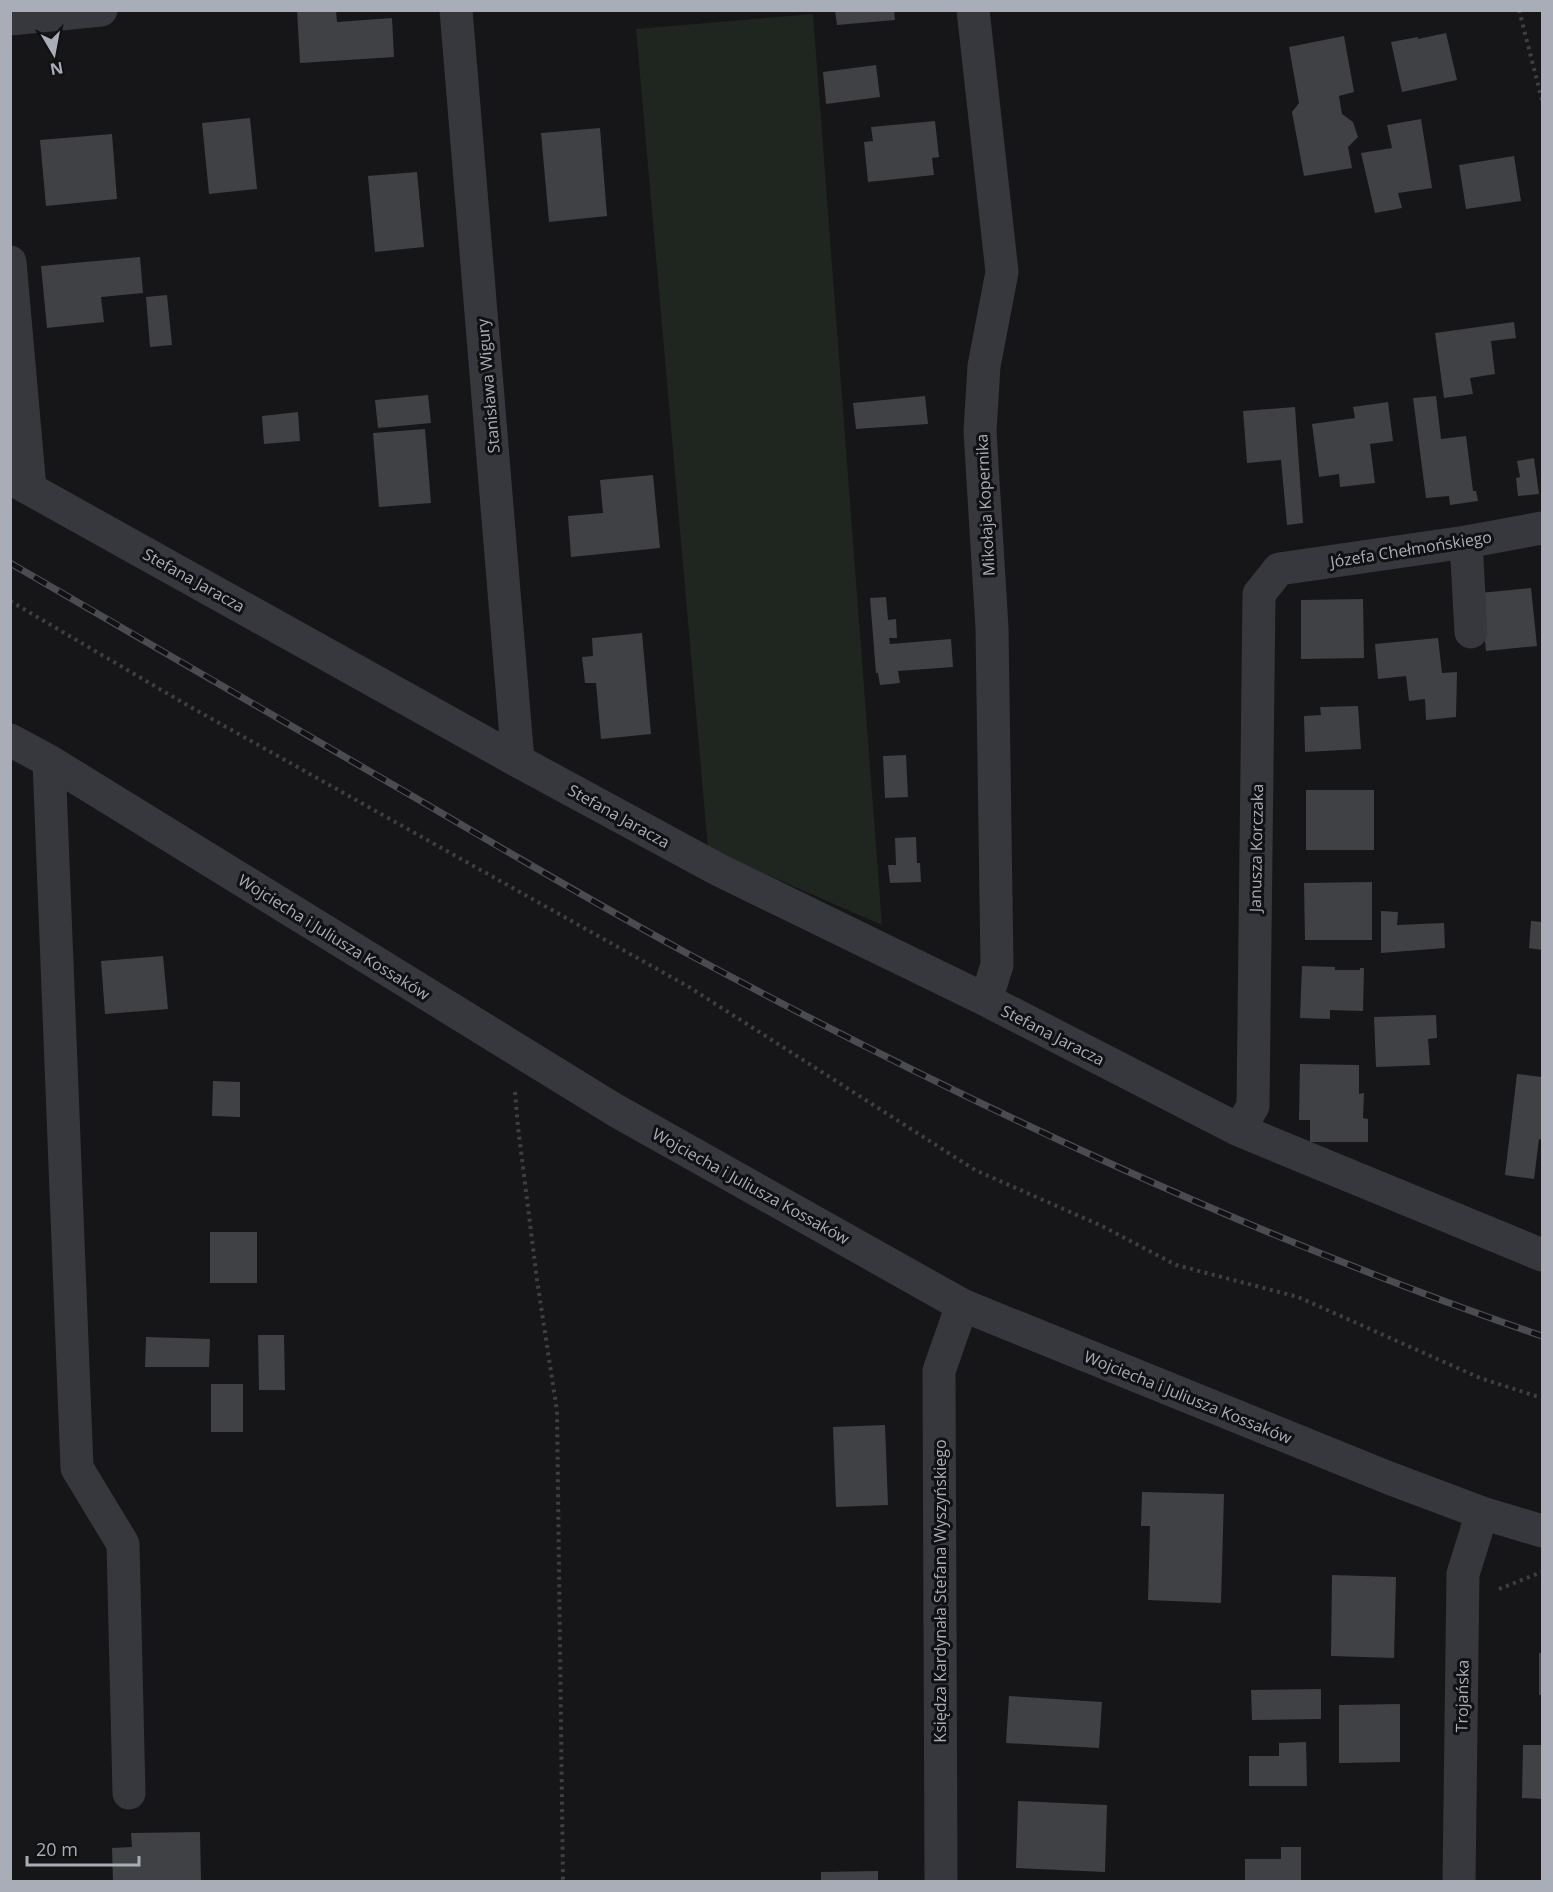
<svg xmlns="http://www.w3.org/2000/svg" width="1553" height="1892" font-family="'Open Sans',sans-serif">
  <style>
    .green { fill: #1e261f }
    .building { fill: #404145 }
    .lines { fill: none; stroke-linecap: round; stroke-linejoin: round }
    .path { stroke: #3d3f44; stroke-width: 4; stroke-dasharray: 3 4.5; stroke-linecap: butt }
    .minor { stroke: #37383d; stroke-width: 33 }
    .rail-casing { stroke: #4a4c52; stroke-width: 7 }
    .rail { stroke: #111113; stroke-width: 4.5; stroke-dasharray: 14; stroke-linecap: butt }
    .labels { text-anchor: middle; stroke-width: 6; stroke-linejoin: round; paint-order: stroke }
    .street-label { font-size: 16px; fill: #a8adb8; stroke: #111113 }
  </style>
  <rect width="100%" height="100%" fill="#161618"/>
  <path class="green" d="M813,14L882,925L708,849L636,29Z"/>
  <path class="building" d="M297,10H336L337,22L392,18L394,57L300,63Z
    M835,10H894L895,20L837,25Z
    M1446,33L1457,80L1402,92L1391,42L1418,37V39Z
    M1344,36L1354,92L1339,96L1342,114L1353,122L1358,137L1348,147L1352,168L1304,176L1292,112L1299,103L1289,47Z
    M876,65L880,97L826,104L823,72Z
    M250,118L257,189L209,194L202,123Z
    M1421,119L1432,188L1398,193L1402,208L1375,213L1361,153L1392,148L1387,125Z
    M935,121L939,157L932,158L934,175L868,182L864,142L873,141L871,127Z
    M600,128L607,216L549,222L541,133Z
    M112,134L117,199L46,206L40,140Z
    M1514,156L1521,201L1466,209L1459,165Z
    M417,172L424,247L375,252L368,176Z
    M140,257L143,293L101,297L104,322L47,328L41,266Z
    M167,295L172,345L150,347L146,297Z
    M1514,322L1516,338L1491,341L1495,374L1470,378L1473,394L1444,398L1435,333Z
    M428,395L431,423L378,428L375,400Z
    M925,396L928,424L856,429L853,403Z
    M1436,396L1441,439L1466,436L1473,491H1476L1478,501L1450,505L1449,496L1426,498L1413,398Z
    M1388,402L1393,441L1370,444L1375,483L1340,487L1339,474L1319,477L1312,424L1355,418L1353,407Z
    M1295,407L1303,523L1287,525L1281,460L1247,463L1243,411Z
    M298,412L300,441L264,444L262,416Z
    M425,429L431,503L379,507L373,433Z
    M1534,458L1539,494L1518,496L1516,478L1520,477L1517,461Z
    M653,475L660,548L571,557L568,516L603,513L600,480Z
    M1531,588L1537,646L1486,651L1480,593Z
    M886,597L888,620L896,619L897,638H889L890,644L951,639L953,667L898,671L900,683L880,685L878,673H876L870,598Z
    M1363,599L1364,658L1301,659V600Z
    M642,633L651,734L601,739L596,683H585L582,657L593,656L592,638Z
    M1438,638L1442,673L1457,672L1456,717L1426,720L1425,699L1409,701L1406,676L1378,679L1375,644Z
    M1358,706L1361,749L1305,752L1304,716L1321,715L1320,707Z
    M906,755L908,797L885,798L883,756Z
    M1306,790H1374V850H1306Z
    M916,837L917,863H920L921,882L890,883L888,865H896L895,838Z
    M1372,882V940H1305L1304,883Z
    M1381,911L1398,912L1397,925L1444,923L1445,948L1381,953Z
    M1531,921L1542,922V950L1529,948Z
    M163,956L168,1009L105,1014L101,961Z
    M1302,966L1335,967V970H1360V968H1364L1363,1011L1330,1010V1019L1300,1018Z
    M1436,1015L1437,1038L1428,1039L1430,1065L1376,1067L1374,1017Z
    M1300,1064L1359,1065V1094L1364,1093L1363,1118L1368,1119V1142H1310V1120H1299Z
    M1517,1074L1542,1077V1140L1539,1139L1534,1179L1505,1175Z
    M213,1081L240,1082V1117L212,1116Z
    M210,1232H257V1283H210Z
    M258,1335H284L285,1390H259Z
    M146,1337L210,1339L209,1367H145Z
    M211,1384H243V1432H211Z
    M885,1425L888,1505L836,1507L833,1427Z
    M1142,1492L1224,1494L1221,1603L1148,1600L1150,1526H1141Z
    M1332,1575L1396,1577L1394,1658L1331,1656Z
    M1539,1653H1542V1695H1539Z
    M1321,1689V1719L1252,1720L1251,1690Z
    M1009,1696L1102,1702L1099,1748L1006,1743Z
    M1400,1704V1762L1339,1763V1705Z
    M1306,1742L1307,1786H1249V1756H1279V1743Z
    M1523,1745H1542V1799L1522,1798Z
    M1018,1801L1107,1805L1105,1872L1016,1868Z
    M200,1832L201,1881H113L112,1848L132,1847L131,1833Z
    M1281,1847H1301V1881H1245V1859H1281Z
    M878,1871V1881H821V1872Z"/>
  <g class="lines">
    <path class="path" d="M1519,10L1542,100
      M10,601L187,705L689,987L975,1170L1102,1226L1176,1265L1298,1297L1480,1378L1542,1398
      M515,1092L518,1127L537,1280L557,1411L563,1882
      M1499,1589L1542,1572"/>
    <path class="minor" d="M456,10L518,761
      M973,10L1002,272L984,366L980,431L992,628L997,965L986,1000
      M10,19L101,10
      M10,262L30,489
      M10,478L518,761L719,870L986,1000L1239,1130L1542,1255
      M1466,542L1471,632
      M10,740L49,761L615,1110L962,1305L1389,1478L1482,1513L1542,1531
      M49,761L77,1468L123,1544L129,1793
      M1239,1130L1253,1106L1259,594L1279,569L1466,542L1542,528
      M941,1882L939,1371L962,1305
      M1459,1882L1463,1574L1482,1513"/>
    <g class="rail-casing">
      <path id="rail" d="M10,563C145,641 280,719 414,797C506,851 598,905 692,956C966,1103 1248,1235 1542,1336"/>
    </g>
    <use href="#rail" class="rail"/>
  </g>
  <g class="labels">
    <g class="street-label">
      <text transform="translate(488 386) rotate(-95)" y="6">Stanisława Wigury</text>
      <text transform="translate(985 505) rotate(-93)" y="6">Mikołaja Kopernika</text>
      <text transform="translate(1411 549) rotate(-9)" y="6">Józefa Chełmońskiego</text>
      <text transform="translate(194 580) rotate(29)" y="6">Stefana Jaracza</text>
      <text transform="translate(619 816) rotate(29)" y="6">Stefana Jaracza</text>
      <text transform="translate(1256 848) rotate(-89)" y="6">Janusza Korczaka</text>
      <text transform="translate(334 937) rotate(32)" y="6">Wojciecha i Juliusza Kossaków</text>
      <text transform="translate(1053 1035) rotate(27)" y="6">Stefana Jaracza</text>
      <text transform="translate(751 1186) rotate(29)" y="6">Wojciecha i Juliusza Kossaków</text>
      <text transform="translate(1188 1397) rotate(22)" y="6">Wojciecha i Juliusza Kossaków</text>
      <text transform="translate(940 1591) rotate(-90)" y="6">Księdza Kardynała Stefana Wyszyńskiego</text>
      <text transform="translate(1462 1696) rotate(-89)" y="6">Trojańska</text>
    </g>
  </g>
  <rect width="1553" height="1892" fill="none" stroke="#a8adb8" stroke-width="24"/>
  <g transform="translate(54 54) rotate(170)" stroke="#111113" stroke-width="4.5" paint-order="stroke">
  <path d="M0-4.5L10 22L0 15L-10 22Z" fill="#a8adb8"/>
  <text y="-9" font-size="16" font-weight="bold" text-anchor="middle" fill="#a8adb8">N</text>
  </g>
  <path d="M27 1856v9h112v-9" fill="none" stroke="#a8adb8" stroke-width="3"/>
  <text x="36" y="1856" font-size="18" fill="#a8adb8" stroke="#111113" stroke-width="4.5" paint-order="stroke">20 m</text>
</svg>
